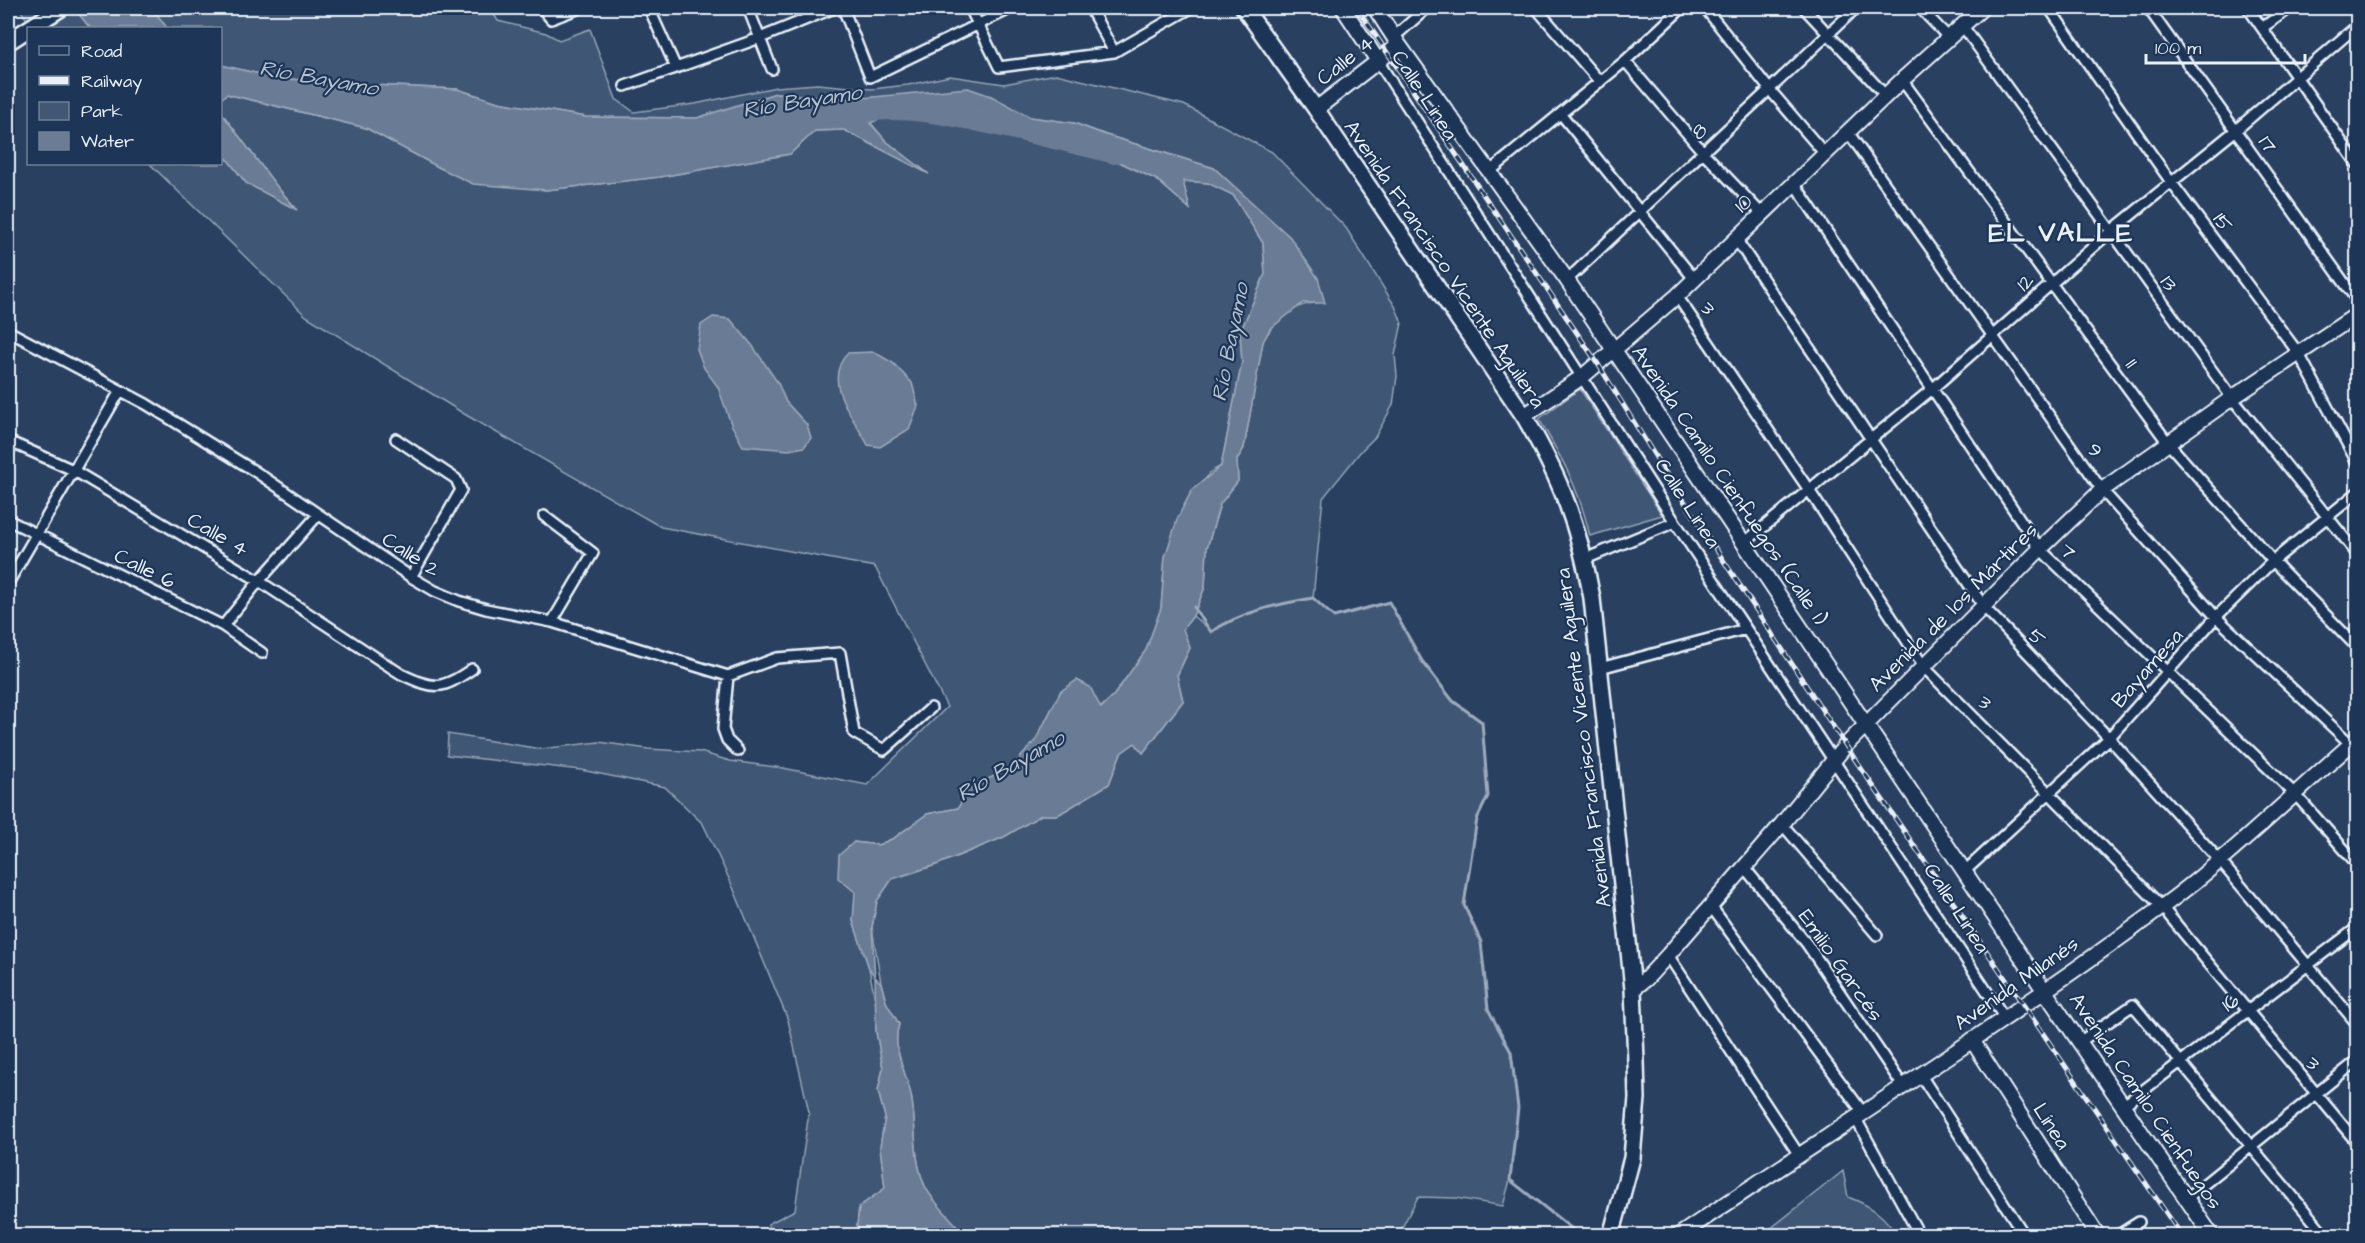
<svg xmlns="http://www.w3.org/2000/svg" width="2365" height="1243" font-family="'Architects Daughter',sans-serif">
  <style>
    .green { fill: #415774; stroke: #94a4b6; stroke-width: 1.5 }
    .water { fill: #6b7c95; stroke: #9dabbd; stroke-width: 1.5 }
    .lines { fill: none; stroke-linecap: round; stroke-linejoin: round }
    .stream { stroke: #9dabbd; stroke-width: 3 }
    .river { stroke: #6b7c95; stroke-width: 20 }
    .street-casing { stroke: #e8f1f8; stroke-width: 14 }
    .secondary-casing { stroke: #e8f1f8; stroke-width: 18 }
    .primary-casing { stroke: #e8f1f8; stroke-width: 20 }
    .street { stroke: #1d3557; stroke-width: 9 }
    .secondary { stroke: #1d3557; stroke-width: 14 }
    .primary { stroke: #1d3557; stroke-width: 15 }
    .rail-casing { stroke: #e8f1f8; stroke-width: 5 }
    .rail { stroke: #1d3557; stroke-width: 3; stroke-dasharray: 9; stroke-linecap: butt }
    .labels { text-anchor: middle; stroke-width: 4.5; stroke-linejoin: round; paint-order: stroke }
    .street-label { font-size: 21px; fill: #e8f1f8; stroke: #1d3557 }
    .water-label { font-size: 22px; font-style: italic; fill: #b6c2d0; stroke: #1d3557 }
    .district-label { font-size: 27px; font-weight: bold; letter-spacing: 1.5px; fill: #e8f1f8; stroke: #1d3557 }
  </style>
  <rect width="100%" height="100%" fill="#294061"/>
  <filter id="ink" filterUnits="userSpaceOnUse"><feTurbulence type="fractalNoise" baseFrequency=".0167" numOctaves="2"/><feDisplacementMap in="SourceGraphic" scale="12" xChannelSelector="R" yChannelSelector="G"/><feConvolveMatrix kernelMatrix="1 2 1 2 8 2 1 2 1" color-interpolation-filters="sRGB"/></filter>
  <g filter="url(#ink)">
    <path class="green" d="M19,8H74L90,28H33Z
      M152,8H490L498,21L546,33L559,40L590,29L616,99L634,112L695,104L776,87L817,84L872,89L908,85L950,76L1004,84L1056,74L1184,105L1272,152L1346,228L1395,306L1402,323L1395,355L1397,376L1393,405L1375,437L1361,451L1323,498L1313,598L1334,617L1389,602L1422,661L1453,701L1482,722L1488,796L1477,819L1464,904L1481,942L1488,1009L1511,1052L1518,1108L1510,1180L1503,1206L1456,1198L1418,1197L1398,1235H962L960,1229C948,1216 932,1201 925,1186C912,1156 917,1125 911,1095C906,1071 891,1048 899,1024L886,1002L881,983L872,927L877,901L892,879L936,865L1004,837L1041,815H1058L1109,784L1121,753L1135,743L1143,753L1183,701L1177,676L1190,648L1182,629L1193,616L1208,628L1195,611L1205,587L1207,548L1220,504L1238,481L1237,460L1244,448L1263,341C1273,323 1295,303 1316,303L1251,203L1214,168L1106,135L1074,123L1030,117L991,96H892L852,99L776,93L697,118L586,117L498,102L457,89L350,84L277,78L221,65L220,28H167Z
      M226,94L366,128L440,168L546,190L660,177L790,154L815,131L844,130L925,171L886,141L870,122L911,107L972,111L1059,133L1157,180L1189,208L1183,181L1208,183L1233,195L1263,243L1265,274L1240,333L1242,362L1221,466L1209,473L1165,557L1161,608L1146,650L1114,695L1100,708L1090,687L1061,690L1035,742L1010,769L971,787L958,808L927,814L894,838L878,845L854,842L856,892L853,921L869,968L876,1005V1032L883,1068L878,1091L885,1117L880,1147L885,1188L859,1207L856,1235H770L768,1224L795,1210L809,1112L788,1020L732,885L703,824L665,787L581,770L447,755L448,734L541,749L599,742L648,749L700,752L730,761L783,768L867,785L947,707L875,567L661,527L466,415L306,316L150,164H220L221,151L246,183L296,208L278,188L221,112V99Z
      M1580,389L1662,515L1590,536C1579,488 1563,460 1539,419Z
      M1843,1171L1848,1197C1869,1205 1885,1215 1896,1235H1767L1770,1229Z"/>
    <path class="water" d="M74,8H152L167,28H90Z
      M221,65L277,78L350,84L457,89L498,102L586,117L697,118L776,93L852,99L968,88L991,96L1030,117L1074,123L1106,135L1214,168L1290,237L1318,278L1325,303H1303L1270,329L1263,342L1244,448L1237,460L1238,481L1220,504L1207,548L1205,587L1193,616L1183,629L1190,648L1177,675L1183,701L1143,753L1135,743L1121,753L1109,784L1058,815H1041L1004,837L936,865L892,879L877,901L872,927L875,977L881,983L886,1002L899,1024C891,1048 906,1071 911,1095C917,1125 912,1157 925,1186C932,1201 949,1216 960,1229L962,1235H856L859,1207L885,1188L880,1147L885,1117L878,1091L883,1068L876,1032L875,977L869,968L853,921L855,892L838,878L839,855L854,842L878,845L894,838L927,814L958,808L970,787L1010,769L1035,741L1061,691L1077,680L1090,687L1101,708L1114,695L1146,650L1161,608L1165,557L1178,517L1192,490L1221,466L1242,362L1240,333L1265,274L1263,243L1233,195L1208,183L1183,181L1190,209L1157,180L1059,133L972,111L911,107L870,123L886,141L929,174L844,130L815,131L790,154L660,177L546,190L473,184L440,168L366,128L227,94L221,99Z
      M221,112L278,188L297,210L246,183L221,151Z
      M713,317L730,319L752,345L778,383L786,402L807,425L811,438L804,447L789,450L743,446L731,424L718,387L704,368L697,349L701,325Z
      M874,352L893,363L912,383L918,406L909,429L880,447L868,445C854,418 820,381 848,353Z"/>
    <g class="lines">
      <path class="stream" d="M1194,607L1211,632C1241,612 1278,604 1313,598L1334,617L1389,602L1422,661L1453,701L1482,722L1488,796L1477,819L1464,905L1481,942L1488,1009L1511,1052L1518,1108L1510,1180L1581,1236"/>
      <path class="river" d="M873,111C915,107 957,117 998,126C1037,135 1076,144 1115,154"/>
      <g class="street-casing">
        <path id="street" d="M542,8L551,19L580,8
          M649,8L676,68
          M748,8L772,69
          M843,8L870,77L1012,8
          M970,8L999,67L1114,52L1191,8
          M1090,8L1114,52
          M1536,8L1600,82
          M1705,8L1770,90L1825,154
          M1804,8L1886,96
          M1920,8L1948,37
          M2049,8L2171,182L2299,354L2358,464
          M2148,8L2358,302
          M2248,8L2358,165
          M1962,25L2232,398L2358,555
          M2262,28L2290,8
          M1394,37L1427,8
          M1378,61L1675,522L2004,1017
          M1625,61L1703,152L1762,214
          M1902,80L2168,443L2273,561L2358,648
          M625,86L760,38L834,8
          M1561,114L1695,280
          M1848,132L2102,490L2216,617L2358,751
          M1489,172L1625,61L1682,8
          M1794,183L2040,549L2296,795L2358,865
          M1736,239L1984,607L2109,738L2220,861L2358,1025
          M1567,280L1856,8
          M1677,296L1809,490L1924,667L2162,907L2358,1144
          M8,331L146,404L256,472L411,577L435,591L459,601L486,609L552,622L728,676L777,658L840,653L854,733L884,750L931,708
          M396,439L456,479L461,490L411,577
          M8,441L73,470L259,581L401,674C435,690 441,690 472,669
          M544,516L593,553L552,622
          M8,520L223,626L262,653
          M1744,543L1931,390L2110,232L2236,130L2358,25
          M1585,559L1675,522
          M8,583L120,391
          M223,626L259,581L318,515
          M1600,668L1746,629
          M728,676L723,729L727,740L738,751
          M1782,824L1877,935
          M1744,867L1807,944L1903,1086
          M1965,871L2109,738L2216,617L2273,561L2358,492
          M1710,905L1864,1114
          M1668,955L1799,1155
          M2081,1041L2133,1005L2326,1236
          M1920,1074L2025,1236
          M2124,1105L2358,927
          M1856,1119L1920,1236
          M2187,1198L2358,1060
          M2117,1236L2139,1222"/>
      </g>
      <g class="secondary-casing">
        <path id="secondary" d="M1343,8L1378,61
          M1375,8L1399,45L1567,280L2044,990L2212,1236
          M1316,109L1399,45
          M1524,416L1582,377L1677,296L1902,80L1982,8
          M1633,989L1646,979L1668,955L1782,824L1846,745L2040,549L2102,490L2232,398L2358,314
          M1972,1040L2098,1236
          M1678,1236C1840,1127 2005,1023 2162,907C2231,856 2292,795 2358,738"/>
      </g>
      <g class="primary-casing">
        <path id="primary" d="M1244,8L1316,109L1524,416C1561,479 1579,526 1592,598L1633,989L1636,1061L1637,1098L1632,1158L1611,1236
          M8,42L61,8"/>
      </g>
      <use href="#street" class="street"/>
      <use href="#secondary" class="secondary"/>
      <use href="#primary" class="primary"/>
      <g class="rail-casing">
        <path id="rail" d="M1357,8L1598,364L1663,469L1856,761L2182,1236"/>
      </g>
      <use href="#rail" class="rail"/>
    </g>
  </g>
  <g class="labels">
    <g class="street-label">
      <text transform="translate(1345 60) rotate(-38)" y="7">Calle 4</text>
      <text transform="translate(1425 95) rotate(57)" y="7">Calle Linea</text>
      <text transform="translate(1699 131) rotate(-43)" y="7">8</text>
      <text transform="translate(2268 144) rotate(55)" y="7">17</text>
      <text transform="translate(1743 203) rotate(-44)" y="7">10</text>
      <text transform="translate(2223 222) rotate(54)" y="7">15</text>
      <text transform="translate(1445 264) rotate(56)" y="7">Avenida Francisco Vicente Aguilera</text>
      <text transform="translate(2025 282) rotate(-42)" y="7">12</text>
      <text transform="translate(2169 283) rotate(54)" y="7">13</text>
      <text transform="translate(1708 308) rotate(56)" y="7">3</text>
      <text transform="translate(2132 363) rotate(53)" y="7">11</text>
      <text transform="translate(2095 450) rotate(54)" y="7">9</text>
      <text transform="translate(1730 485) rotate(56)" y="7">Avenida Camilo Cienfuegos (Calle 1)</text>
      <text transform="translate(1688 503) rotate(57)" y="7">Calle Linea</text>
      <text transform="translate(218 534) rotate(30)" y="7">Calle 4</text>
      <text transform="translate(2068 551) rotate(43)" y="7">7</text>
      <text transform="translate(411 554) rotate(33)" y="7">Calle 2</text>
      <text transform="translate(145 568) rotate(26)" y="7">Calle 6</text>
      <text transform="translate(1953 607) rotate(-45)" y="7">Avenida de los Mártires</text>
      <text transform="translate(2037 637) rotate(46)" y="7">5</text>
      <text transform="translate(2147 668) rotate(-49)" y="7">Bayamesa</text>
      <text transform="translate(1985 702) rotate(45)" y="7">3</text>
      <text transform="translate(1583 738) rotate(-97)" y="7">Avenida Francisco Vicente Aguilera</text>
      <text transform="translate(1957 908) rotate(57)" y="7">Calle Linea</text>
      <text transform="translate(1841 965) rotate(55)" y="7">Emilio Garcés</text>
      <text transform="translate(2016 983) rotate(-35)" y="7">Avenida Milanés</text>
      <text transform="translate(2230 1002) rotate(-37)" y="7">16</text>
      <text transform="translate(2313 1063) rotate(51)" y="7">3</text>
      <text transform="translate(2146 1101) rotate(56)" y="7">Avenida Camilo Cienfuegos</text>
      <text transform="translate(2052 1126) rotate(57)" y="7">Línea</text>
    </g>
    <g class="water-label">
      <text transform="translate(319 77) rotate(10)" y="8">Río Bayamo</text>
      <text transform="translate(802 100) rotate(-9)" y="8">Río Bayamo</text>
      <text transform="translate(1229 342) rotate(-79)" y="8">Río Bayamo</text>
      <text transform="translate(1010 765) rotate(-30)" y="8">Río Bayamo</text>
    </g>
    <g class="district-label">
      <text x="2061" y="241">EL VALLE</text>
    </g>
  </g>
  <rect width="2365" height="1243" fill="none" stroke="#1d3557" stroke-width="30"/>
  <rect x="15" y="15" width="2335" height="1213" fill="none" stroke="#e8f1f8" stroke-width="2" filter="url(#ink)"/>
  <rect x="27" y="27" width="195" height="138" fill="#1d3557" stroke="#6e8097" stroke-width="1.5"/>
  <rect x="39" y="46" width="30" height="9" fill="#1d3557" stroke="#6e8097" stroke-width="1.5"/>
  <text x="81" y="57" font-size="18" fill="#e8f1f8">Road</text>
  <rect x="39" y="76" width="30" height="9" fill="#e8f1f8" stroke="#6e8097" stroke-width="1.5"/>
  <text x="81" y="87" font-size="18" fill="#e8f1f8">Railway</text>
  <rect x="39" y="102" width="30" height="18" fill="#415774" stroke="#6e8097" stroke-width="1.5"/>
  <text x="81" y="117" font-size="18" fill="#e8f1f8">Park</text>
  <rect x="39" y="132" width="30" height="18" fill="#6b7c95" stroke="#6e8097" stroke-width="1.5"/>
  <text x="81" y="147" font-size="18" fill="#e8f1f8">Water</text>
  <path d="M2146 54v9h159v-9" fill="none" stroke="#e8f1f8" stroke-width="3"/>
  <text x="2155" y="54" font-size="18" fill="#e8f1f8" stroke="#1d3557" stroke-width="4.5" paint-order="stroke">100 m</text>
</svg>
